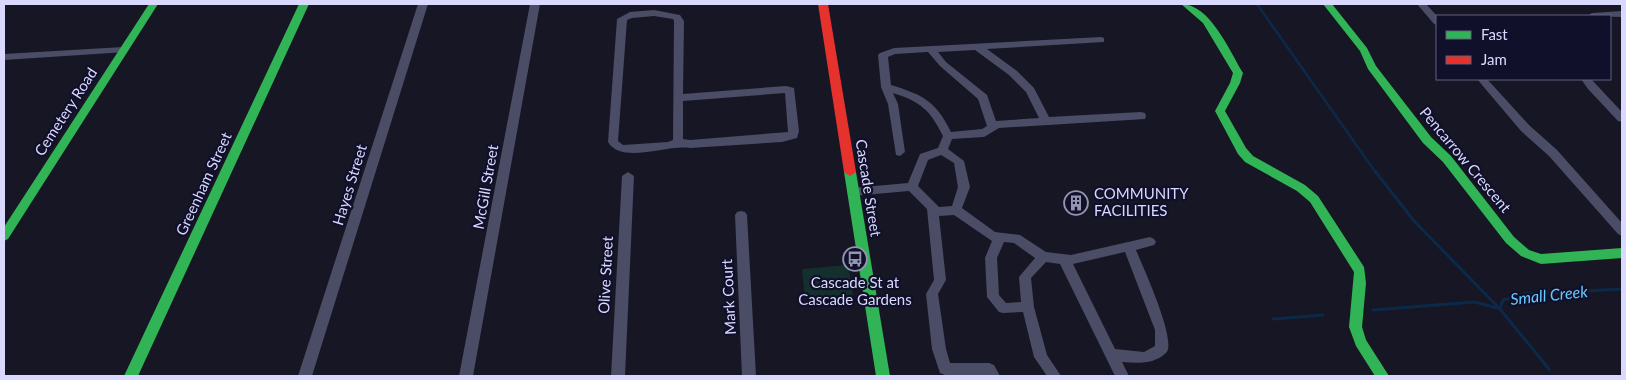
<svg xmlns="http://www.w3.org/2000/svg" width="1626" height="380" font-family="Lato,sans-serif">
  <style>
    .green { fill: #14302e }
    .lines { fill: none; stroke-linecap: round; stroke-linejoin: round }
    .stream-far1 { stroke: #0c294a; stroke-width: 2.5 }
    .stream { stroke: #0c294a; stroke-width: 3 }
    .street { fill: #4b4c65; fill-rule: evenodd }
    .fast { fill: #30b455; fill-rule: evenodd }
    .jam { fill: #e5322d; fill-rule: evenodd }
    .labels { text-anchor: middle; stroke-width: 4.5; stroke-linejoin: round; paint-order: stroke }
    .street-label { font-size: 15px; fill: #d9d9ff; stroke: #11102a }
    .poi-label { font-size: 15px; fill: #d9d9ff; stroke: #11102a; text-anchor: start }
    .water-label { font-size: 16px; font-style: italic; fill: #67caff; stroke: #11102a }
  </style>
  <rect width="100%" height="100%" fill="#171624"/>
  <path class="green" d="M848,265L853,295L805,299L802,269Z"/>
  <g class="lines">
    <path class="stream-far1" d="M1257,4L1376,173"/>
    <path class="stream" d="M1375,171L1414,221L1500,309
      M1373,310L1475,302L1497,308
      M1273,319L1323,315
      M1549,369L1500,309L1503,300L1525,294L1622,289"/>
    <path class="street" d="M418,4H428L312,376H298Z
      M530,4H540L473,376H459Z
      M1417,4H1426L1437,16V25L1434,24Z
      M654,10L680,15L684,21L683,94L786,86L794,88L799,131L797,138L782,142L690,148C668,144 622,165 608,142L617,19L630,12ZM654,16L673,19L674,21L673,140L668,142L623,145L618,141L627,20L632,18ZM785,93L788,132L690,140L683,139V101Z
      M1622,11V17L1587,16L1592,13Z
      M1101,37L1104,38V42L987,49L1017,71L1034,88L1049,117L1141,112L1145,113L1146,116L1145,119L999,128L984,137L952,139L948,149L964,161L970,187L962,208L995,232L1020,235L1046,252L1071,255L1150,237L1154,239L1156,242L1154,245L1136,250C1142,265 1178,342 1166,353C1153,365 1137,363 1122,362L1129,376H1115L1060,264L1046,262L1031,278L1034,307L1047,355L1061,376H1047L1034,357L1023,312L1003,313L999,312L987,297L985,258L992,241L954,215L939,216L946,280L938,294L946,349L950,363H989L994,365L1000,376L945,375L940,373L932,349L926,294L934,280L927,209L909,191L853,196L849,195L847,192L849,189L853,188L908,183L920,154L938,148L943,136C930,110 921,102 893,93L898,104L905,152L900,156L896,155L888,104L881,87L878,55L880,53L894,48ZM975,50L1009,75L1026,92L1039,118L996,121L987,95L946,62L938,52ZM928,52L940,66L978,99L987,126L982,129L951,132C936,101 923,95 891,85L888,57L895,54ZM941,155L954,163L958,187L952,206L939,207L918,186L928,160ZM1004,242L1014,243L1035,258L1019,277L1021,302L1006,303L999,295L997,258ZM1125,252L1155,330V346L1144,352L1115,349L1073,264Z
      M123,47L126,48L128,50L126,52L4,60V54Z
      M1477,79H1487L1529,125L1557,150L1622,223V236L1618,234L1549,156L1521,131Z
      M1581,79H1591L1622,112V122L1618,121L1588,89Z
      M628,172L634,176L625,376H611L622,176Z
      M741,211L745,212L747,215L756,376H742L735,215L737,212Z"/>
    <path class="fast" d="M149,4H158L8,239L4,241V227Z
      M299,4H309L138,376H124Z
      M1181,4C1210,4 1229,50 1243,73L1240,83L1225,111L1246,148L1253,156L1305,185L1318,196L1364,267L1366,283L1362,327L1366,340L1389,376H1375L1356,346L1349,327L1354,272L1310,202L1297,191L1245,162L1238,154L1215,111L1230,83L1233,73L1203,23Z
      M1323,4H1332L1367,48L1376,66L1431,137L1451,156L1514,237L1529,250L1541,254L1622,248V258L1541,264L1521,256L1506,243L1443,162L1423,143L1368,69L1360,51Z
      M850,168L856,172L890,376H876L844,172Z"/>
    <path class="jam" d="M818,4H828L856,172L850,176L844,172Z"/>
  </g>
  <defs>
    <g id="building-ring" transform="scale(1.25)"><circle r="9.5" fill="#11102a" stroke="#9595b2" stroke-width="1.5"/><path d="M-4-6H4V6H1V3H-1V6H-4ZM-2.5-4.3h1.7v1.8h-1.7ZM.8-4.3h1.7v1.8H.8ZM-2.5-1h1.7V.8h-1.7ZM.8-1h1.7V.8H.8Z" fill="#9595b2"/></g>
    <g id="bus-ring" transform="scale(1.25)"><circle r="9.5" fill="#11102a" stroke="#9595b2" stroke-width="1.5"/><path d="M-5-6H5V4H4V6H2V4H-2V6H-4V4H-5ZM-3.5-4V0h7V-4ZM-3.5 1.2v1.5H-2V1.2ZM2 1.2v1.5H3.5V1.2Z" fill="#9595b2"/></g>
  </defs>
  <g fill-rule="evenodd">
    <use href="#building-ring" x="1076" y="203"/>
    <use href="#bus-ring" x="855" y="259"/>
  </g>
  <g class="labels">
    <g class="street-label">
      <text transform="translate(66 112) rotate(-57)" y="5">Cemetery Road</text>
      <text transform="translate(1465 160) rotate(50)" y="5">Pencarrow Crescent</text>
      <text transform="translate(204 184) rotate(-65)" y="5">Greenham Street</text>
      <text transform="translate(350 185) rotate(-73)" y="5">Hayes Street</text>
      <text transform="translate(486 187) rotate(-80)" y="5">McGill Street</text>
      <text transform="translate(868 188) rotate(81)" y="5">Cascade Street</text>
      <text transform="translate(606 275) rotate(-87)" y="5">Olive Street</text>
      <text transform="translate(729 297) rotate(-93)" y="5">Mark Court</text>
    </g>
    <g class="poi-label">
      <text x="1094" y="199">COMMUNITY<tspan x="1094" dy="17">FACILITIES</tspan></text>
      <text x="855" y="288" text-anchor="middle">Cascade St at<tspan x="855" dy="17">Cascade Gardens</tspan></text>
    </g>
    <g class="water-label">
      <text transform="translate(1549 295) rotate(-6)" y="6">Small Creek</text>
    </g>
  </g>
  <rect width="1626" height="380" fill="none" stroke="#d9d9ff" stroke-width="10"/>
  <rect x="1436" y="15" width="175" height="65" fill="#11102a" stroke="#61607f"/>
  <rect x="1446" y="31" width="25" height="8" fill="#30b455" stroke="#61607f"/>
  <text x="1481" y="40" font-size="15" fill="#d9d9ff">Fast</text>
  <rect x="1446" y="56" width="25" height="8" fill="#e5322d" stroke="#61607f"/>
  <text x="1481" y="65" font-size="15" fill="#d9d9ff">Jam</text>
</svg>
